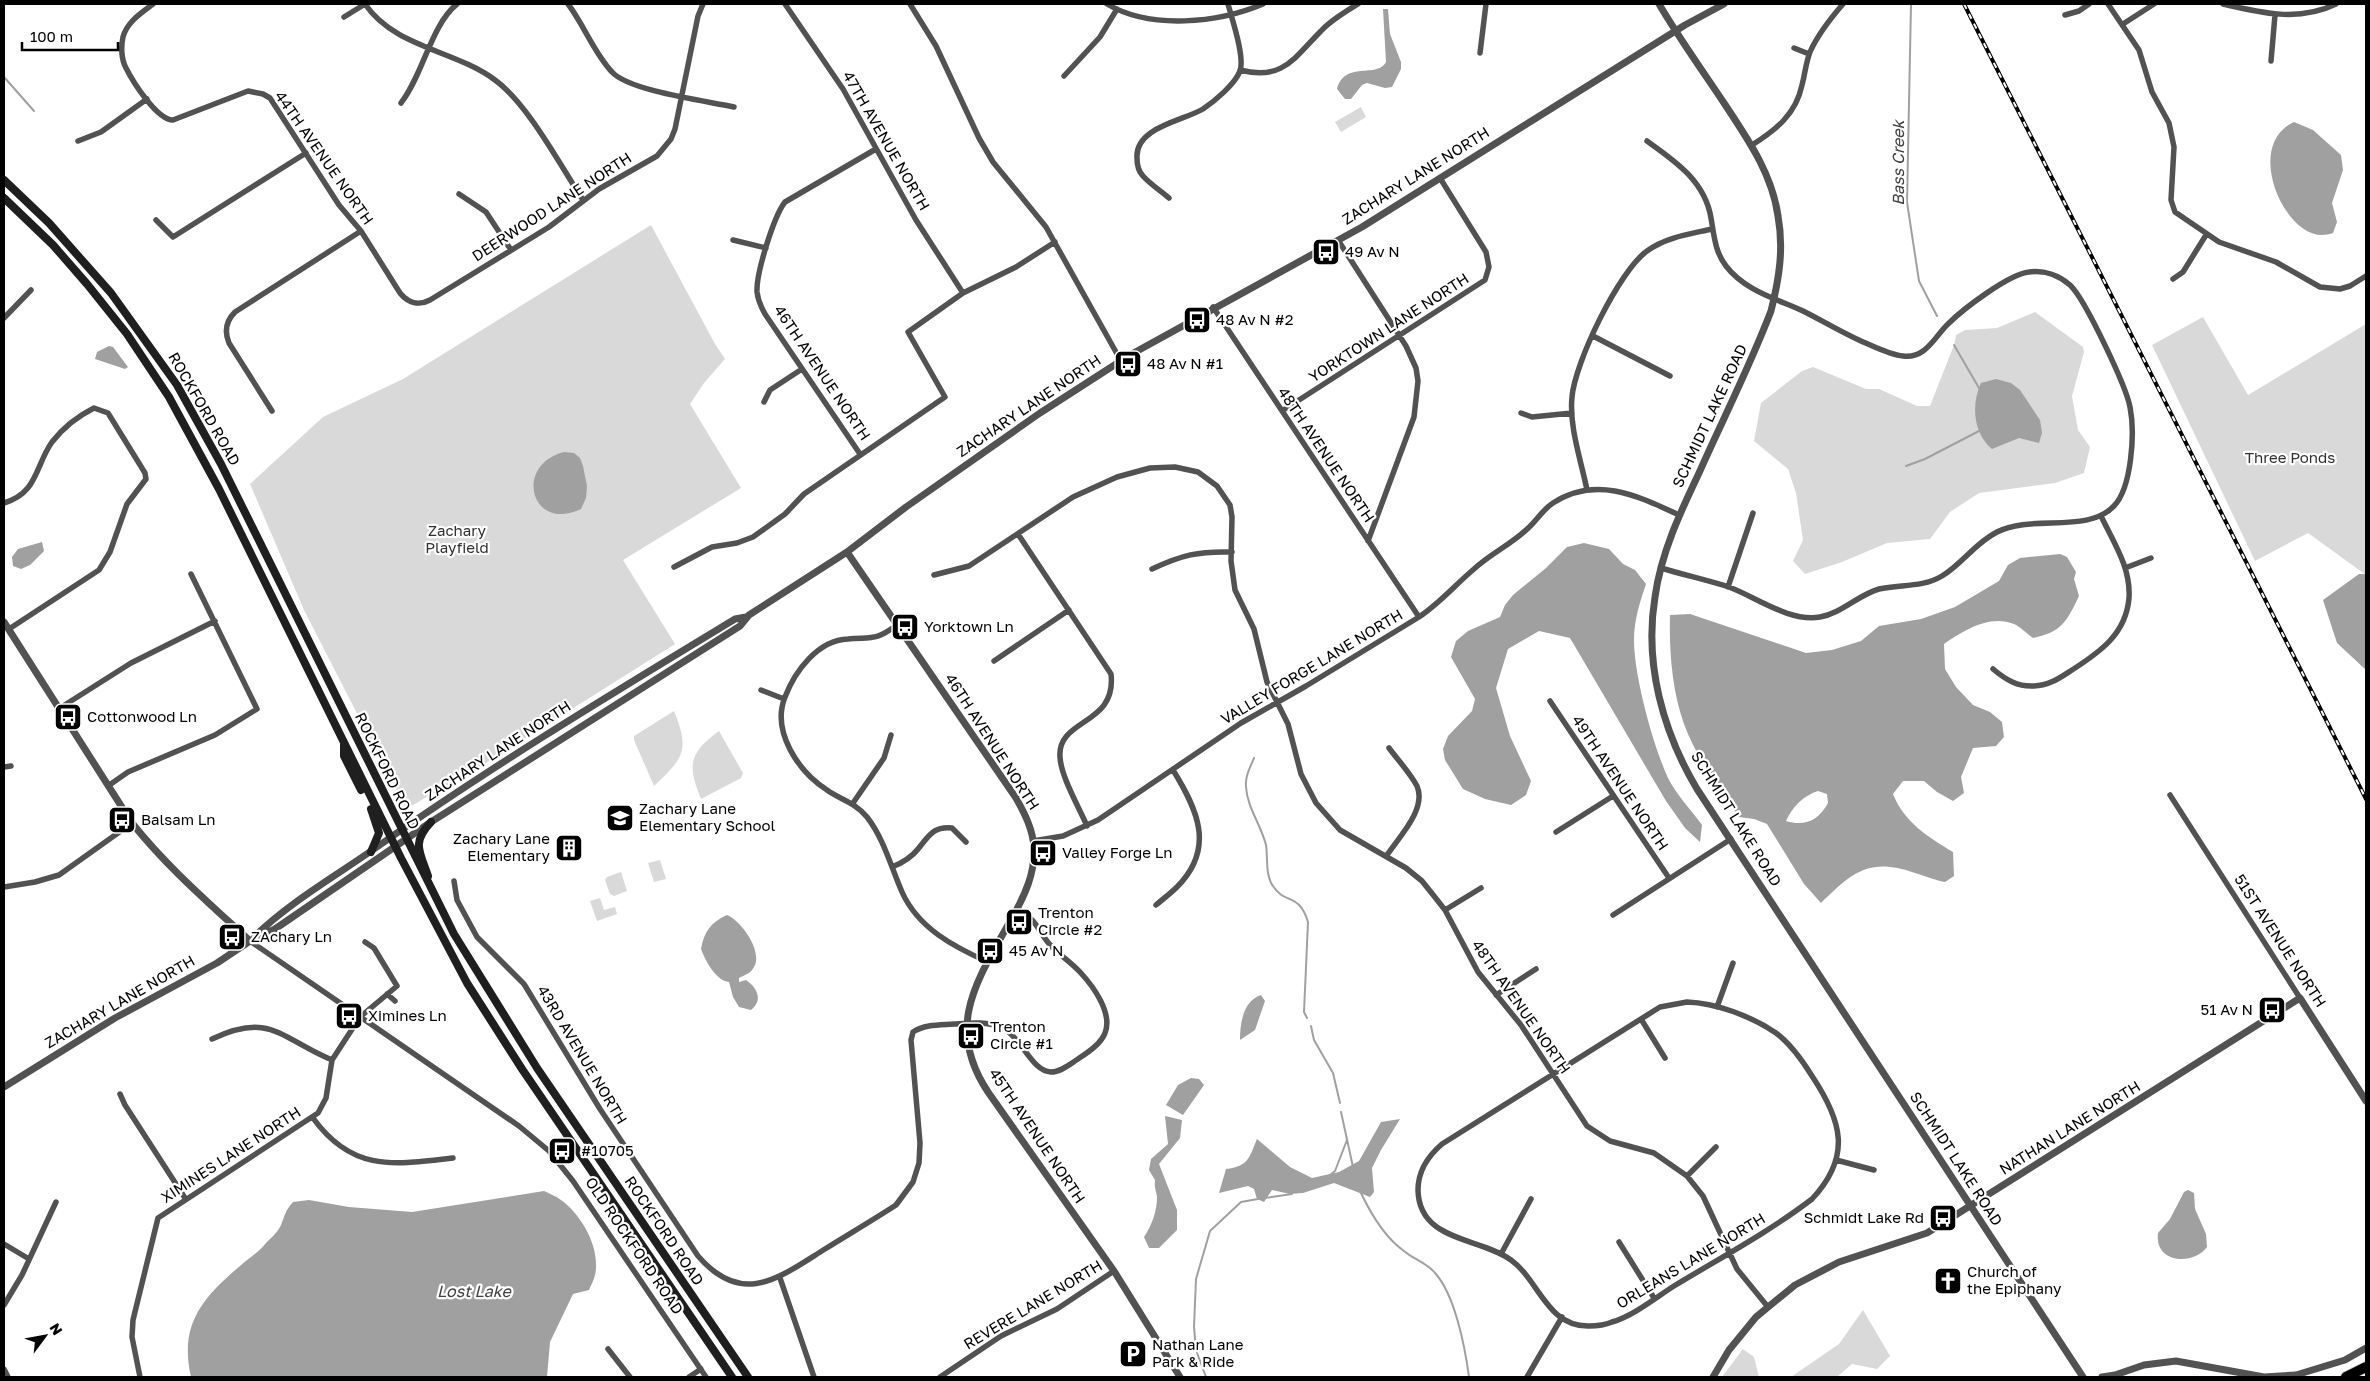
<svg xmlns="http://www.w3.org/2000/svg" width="2370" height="1381" font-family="'Golos Text',sans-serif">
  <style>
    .green { fill: #d9d9d9 }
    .water { fill: #a0a0a0; fill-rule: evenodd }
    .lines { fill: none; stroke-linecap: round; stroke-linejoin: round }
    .stream { stroke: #a0a0a0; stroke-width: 2 }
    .motorway-casing { stroke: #dbdbdb; stroke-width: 12 }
    .minor { stroke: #525252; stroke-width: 5.5 }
    .tertiary { stroke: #525252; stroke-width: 7 }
    .secondary { stroke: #1f1f1f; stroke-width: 8 }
    .motorway { stroke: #000; stroke-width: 10 }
    .rail-casing { stroke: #000; stroke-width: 4 }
    .rail { stroke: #fff; stroke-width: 2; stroke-dasharray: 5.5; stroke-linecap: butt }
    .labels { text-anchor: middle; stroke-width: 4.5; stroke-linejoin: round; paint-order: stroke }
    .street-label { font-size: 15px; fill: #000; stroke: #fff }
    .poi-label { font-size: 15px; fill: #000; stroke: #fff; text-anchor: start }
    .park-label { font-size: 15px; fill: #303030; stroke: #fff }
    .water-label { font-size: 16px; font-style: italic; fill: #414141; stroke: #fff }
  </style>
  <rect width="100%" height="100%" fill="#fff"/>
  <path class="green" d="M1361,107L1366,117L1341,132L1335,122Z
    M651,225L715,344L725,359L704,383L690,404L741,488L623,560L675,644L486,763L406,809L304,610L250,484L323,417L403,379Z
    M2035,312L2083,347L2084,352L2072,396L2078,430L2090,447L2084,473L2055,483L1979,493L1950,512L1930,539L1887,543L1842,562L1805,574L1793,561L1803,540L1796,493L1788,469L1754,441L1761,403L1802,371L1813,367L1866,389H1879L1917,406H1930L1954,345L1956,335L1965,330L1997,328Z
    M2203,317L2248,395L2366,324V575L2308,533L2255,561L2152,345Z
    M674,711C690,750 684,758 654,786L634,740V736Z
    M719,731L743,773L741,778L701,799C687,765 689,753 719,731Z
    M660,860L666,879L654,882L648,863Z
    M621,872L627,891L614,896L610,894L605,880L607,877Z
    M600,898L604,910L615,907L617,914L597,921L590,901Z
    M1863,1310L1890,1356L1877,1369L1852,1364L1837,1377H1791L1839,1344Z
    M1743,1349L1754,1357L1759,1377H1722Z"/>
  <path class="water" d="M1383,9H1388L1390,34L1401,62V69L1392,87L1385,88L1367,83L1362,85L1351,99H1345L1337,89C1345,60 1377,79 1386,62Z
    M2294,122L2313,130L2341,155L2343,170L2332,203L2337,222L2333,233C2330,234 2325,235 2322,235C2283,235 2244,145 2294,122Z
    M109,346L113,347L128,367L125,369L95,359L97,352Z
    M1996,379L2011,383L2020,390L2040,420L2042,433L2039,443L2019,438L1992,449C1973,433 1971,404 1981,383Z
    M564,452L574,453L580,458L583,466L587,486L586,498L581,509C531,533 513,465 564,452Z
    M42,542L44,551L30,565L21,569L13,566L12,557L18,549Z
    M1584,543L1609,549L1623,564L1635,570L1646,584C1640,602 1634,620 1634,640C1634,676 1653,745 1668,778C1676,794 1691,810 1702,825L1700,842L1685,828L1666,801L1570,638L1539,631L1508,649L1496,688L1510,736L1531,781L1526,795L1511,805L1485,799L1463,789L1445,760L1443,749L1448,736L1472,711L1475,699L1451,657L1456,641L1468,631L1500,617L1505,605L1513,595L1546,568L1567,547Z
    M2060,554L2067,557L2076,572L2074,579L2079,596C2067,621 2062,632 2033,638C2027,634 2021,627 2014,624C1989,614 1963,631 1944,644L1945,669L1956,687L1973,705L1990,712L2002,722L2004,737L1996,746L1973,748L1961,777L1964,793L1953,801L1937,792L1924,781H1903L1893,794C1904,822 1928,837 1953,852L1954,876L1945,882C1934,880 1926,876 1915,873C1869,857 1853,872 1821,903L1804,884L1767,824L1754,819L1739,817C1719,788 1696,757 1684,724C1672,690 1669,651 1670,615L1690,614L1806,653L1832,650L1861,641L1879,626L1921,619L1955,607L1999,581L2008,565L2020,558ZM1818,791L1827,794L1828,803C1819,820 1805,827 1786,821C1793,806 1803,796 1818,791Z
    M2359,574H2366V670L2337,643L2323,600Z
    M727,915C742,921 766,955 752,970C749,974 742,976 739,978V982L746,980C758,988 763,1001 751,1010L739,1007L733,997L729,982C716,981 705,960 701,949C704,932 711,922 727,915Z
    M1261,995L1265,1001L1255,1030L1240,1040C1240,1023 1243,1001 1261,995Z
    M1191,1078L1199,1079L1204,1085L1183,1115L1166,1105L1178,1085Z
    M1165,1116L1182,1120L1180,1138L1159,1164L1177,1210V1230L1159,1248H1149L1144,1237C1152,1225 1157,1211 1157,1197C1156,1190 1154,1187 1155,1180L1149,1170L1151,1159L1168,1144Z
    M1400,1119L1381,1150L1372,1168L1374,1192L1370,1197L1334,1183L1303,1193L1290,1194L1272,1190L1264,1202L1257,1199L1254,1189L1248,1186L1219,1193L1226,1169C1249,1166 1249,1158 1257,1139L1290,1167L1312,1178L1339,1172L1359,1161L1381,1122Z
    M2188,1190L2194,1193L2195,1209L2206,1234L2207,1247C2193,1266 2154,1263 2158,1233L2170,1219L2184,1192Z
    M544,1191C550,1194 556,1196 561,1200C582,1215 601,1249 595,1275C594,1280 591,1285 589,1290L573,1294L550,1342L547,1377H191C179,1325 202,1298 240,1266C249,1258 259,1252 266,1243C271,1238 278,1232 281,1225C285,1215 285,1211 293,1202L309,1200L349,1207L412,1212Z"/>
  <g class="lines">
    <path class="stream" d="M1911,4L1907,202L1919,281L1937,316
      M4,77L34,111
      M1954,345L1979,388
      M1906,466L1925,459L1979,431
      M1254,758C1250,768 1245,776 1246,787C1247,807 1261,825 1266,845C1268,857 1265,875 1273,886C1285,905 1299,892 1308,922L1304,1012L1307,1018
      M1311,1026L1314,1040L1333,1073L1340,1103
      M1341,1112L1353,1167
      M1330,1175L1335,1171L1347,1140
      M1361,1193C1371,1214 1384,1237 1404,1251C1413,1259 1427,1263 1435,1273C1455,1295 1465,1347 1469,1377
      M1265,1198L1292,1194
      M1206,1377L1196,1350L1194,1327L1196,1279L1210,1231L1241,1202L1258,1199"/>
    <g class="motorway-casing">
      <path id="motorway" d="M2346,1377L2366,1367"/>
    </g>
    <path class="minor" d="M153,4C141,13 127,22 123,37C121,46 121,59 126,68C133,82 157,120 173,120L248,91L263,94L270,98L339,205L361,231L400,293C408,303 419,306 430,300L549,227L599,189L657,156L671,139L675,129L698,16L703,4
      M365,4C395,48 455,50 495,80C528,104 560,165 583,200
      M568,4C584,25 594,53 612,72C629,91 707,101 734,107
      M785,4L843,89L916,220L963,293
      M910,4L936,46L979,138L993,162L1046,227L1121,361
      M1107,4C1151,30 1218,23 1263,4
      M2108,4L2139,50L2152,92L2169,123L2174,147L2171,200L2175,212L2219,242L2276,262L2320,287L2340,289L2350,286L2366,276
      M2223,4C2261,13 2299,22 2336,4
      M2065,15L2079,11L2089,4
      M344,17L365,4
      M2123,24L2154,4
      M1794,48L1809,54
      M1480,53L1486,4
      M2271,61L2275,15
      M1240,70C1283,81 1294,58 1321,31C1331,20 1345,12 1358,4
      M1064,76L1100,37L1117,9
      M401,103C423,75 431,25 457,4
      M78,141L101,132L147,99
      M1647,141C1675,161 1705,181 1711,218C1714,235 1715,252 1726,266C1745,291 1777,299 1803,311C1823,321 1841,332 1861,341C1873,346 1890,355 1903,356C1926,359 1935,336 1948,324C1963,309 2009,274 2029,272C2044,270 2059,275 2070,285C2085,299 2126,386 2130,407C2135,432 2132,487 2114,506C2088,534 2032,514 1997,532C1975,543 1962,564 1942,576C1922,588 1900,584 1879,589C1858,595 1842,613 1820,617C1789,622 1758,598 1729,587C1707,580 1684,575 1661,568
      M1752,145C1776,130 1796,114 1802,85C1805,74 1806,62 1810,52C1818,34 1830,19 1843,4
      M459,194L486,212L511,250
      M1169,198C1161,191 1150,184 1143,176C1138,171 1137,165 1137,158C1135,127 1183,121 1203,109C1215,101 1235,84 1240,71C1245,57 1232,19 1228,4
      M156,220L173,237L306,153
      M733,240L766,248
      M1338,240L1406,346L1416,368L1418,381L1414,417L1368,541
      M2173,279L2183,272L2206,235
      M1213,307L1419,617
      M4,318L31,290
      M1593,336L1670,376
      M764,402L770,390L802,369
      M272,411L229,343C224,331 226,321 235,312L361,231
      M1282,411L1485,280L1489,267L1486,252L1440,178
      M1521,413L1532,417L1572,413
      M860,454L765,314C761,307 758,300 757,292C756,273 774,216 785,202L876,149
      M1587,490C1581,460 1569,427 1572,397C1575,362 1619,271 1647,251C1666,237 1690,234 1712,229
      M4,503C38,493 35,466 52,442C63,428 78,416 94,408L108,413L145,473L146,479L127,504L110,552L99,570L9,629
      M1018,534L1111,674C1117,726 1057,718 1060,757C1061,777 1079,807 1087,826
      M674,567L712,547L737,543L753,537L785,514L804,494L945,397L908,332L963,293L1016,267L1055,242
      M2125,568L2151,558
      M1152,569C1182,555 1198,551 1232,552
      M934,575L969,566L1073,497L1117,477L1150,468L1175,467L1198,472L1217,486L1230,505L1232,517L1231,561L1235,590L1254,629L1267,682L1288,724L1301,774L1316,803L1340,830L1406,868L1422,881L1434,896L1445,910L1478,972L1521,1025L1587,1126L1610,1141L1654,1153L1687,1176L1703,1196L1737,1269L1768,1307
      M1728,587L1753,513
      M897,625C875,641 873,637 848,639C818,640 795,671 785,697C771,732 799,772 827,790C841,800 856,803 867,817C884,839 891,867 902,892C918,928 954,947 988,962
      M994,661L1069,610
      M1993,669C2006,680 2018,687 2034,686C2049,686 2061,677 2072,670C2100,652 2126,634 2129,598C2131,568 2114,543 2101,516
      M761,690L784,699
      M1550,701L1669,878
      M60,708L131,663L215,621
      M4,767L11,766
      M108,786L128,772L215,735L257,709L191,574
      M2170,795L2300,998
      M853,803L884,758L891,735
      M1556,832L1613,796
      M1033,841L1063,836L1098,820L1241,723L1306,686L1419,617C1440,603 1455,585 1474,569C1490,554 1510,545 1526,530C1536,522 1542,510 1553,503C1596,475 1638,496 1679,515
      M1387,855C1399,837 1427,809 1417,786C1410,773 1398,760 1389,748
      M892,867C902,863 911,858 918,849C929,836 933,826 952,828L966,842
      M454,881L457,900L477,937L524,984L600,1109L698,1256C743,1308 780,1277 825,1249C849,1234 873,1220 896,1205L913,1182L919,1163L920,1143L911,1040L913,1032C925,1024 940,1025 954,1024C970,1023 986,1021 1002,1028C1022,1037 1031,1071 1051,1072C1061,1072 1070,1064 1078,1059C1087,1053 1101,1044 1105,1033C1113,1013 1093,986 1080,972C1072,963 1061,956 1052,947C1037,931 1040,922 1017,909
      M4,887L35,882L59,875L132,823
      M1156,905C1163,899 1171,893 1177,887C1216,848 1197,809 1173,770
      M1445,910L1481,888
      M1613,915L1731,839
      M250,941L519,1126L549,1151L573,1181L706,1377
      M387,994L395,1001
      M1496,995L1536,969
      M1687,1002C1716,1003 1751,1016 1776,1033C1791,1044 1802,1060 1812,1076C1842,1121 1852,1156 1812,1199C1769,1232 1720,1258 1674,1286C1655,1298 1633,1316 1612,1322C1605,1325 1597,1326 1589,1326C1547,1327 1539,1280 1511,1260C1480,1237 1419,1242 1418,1190C1418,1170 1428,1156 1442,1144L1660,1007Z
      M1717,1007L1733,963
      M1641,1019L1665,1058
      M212,1039C271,1011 281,1039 332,1060
      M120,1094L125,1105L185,1198
      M313,1118C352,1172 393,1165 453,1158
      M1836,1160L1874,1170
      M1687,1176L1716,1147
      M1619,1242L1654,1298
      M4,1244L29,1259
      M1501,1254L1531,1199
      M780,1278L814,1377
      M4,1305L22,1275L56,1202
      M608,1349L630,1377
      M4,1369L8,1377
      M140,1377L132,1337L133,1320L158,1218L318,1113L326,1098L332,1060L360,1017L397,986L374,948L365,942
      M689,1377L701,1369
      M940,1377L1001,1336L1057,1309L1114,1271
      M1527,1377L1562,1317"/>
    <path class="tertiary" d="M1659,4C1679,38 1702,70 1724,103C1747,138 1772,173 1778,216C1784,249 1779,279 1771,311C1750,366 1723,419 1699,473C1680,513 1661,553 1655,597C1644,664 1663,732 1697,789L2083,1377
      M847,552L1016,798C1025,814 1033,830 1034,848C1035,873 1025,895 1013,916C979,978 943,1024 988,1092L1114,1271L1180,1377
      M4,622L132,823C167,867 209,903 250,941
      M255,936C290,902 334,877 374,849C490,767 613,693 735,619L746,617
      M4,1087L115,1018L217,963L250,941L275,929L431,822L740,626L749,615L847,552L906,507L1040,413L1130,355L1362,227L1685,25L1724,4
      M1713,1377L1729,1350L1756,1317L1795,1285L1839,1262L1927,1233L2300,998L2366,1101
      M2102,1377L2115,1375L2144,1365L2176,1361L2264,1377L2296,1375L2345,1360L2366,1348"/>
    <path class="secondary" d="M4,180L49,223L111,293L177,385L221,464L454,934L537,1068L748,1377
      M4,198L53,245L87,284L127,334L169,397L219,489L401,858L467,983L522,1069L732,1377
      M344,745V756L361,790
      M371,852L379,833L371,809
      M428,876C420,852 411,843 431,822"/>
    <use href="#motorway" class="motorway"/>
    <g class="rail-casing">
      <path id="rail" d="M1964,4L2366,799"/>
    </g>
    <use href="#rail" class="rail"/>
  </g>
  <defs>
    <g id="bus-square" transform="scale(1.4375)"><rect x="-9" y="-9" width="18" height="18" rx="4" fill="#000" stroke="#fff"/><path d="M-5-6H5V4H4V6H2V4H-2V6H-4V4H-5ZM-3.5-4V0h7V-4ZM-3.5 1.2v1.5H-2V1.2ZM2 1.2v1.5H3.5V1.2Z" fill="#fff"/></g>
    <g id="school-square" transform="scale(1.4375)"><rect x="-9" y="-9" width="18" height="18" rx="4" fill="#000" stroke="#fff"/><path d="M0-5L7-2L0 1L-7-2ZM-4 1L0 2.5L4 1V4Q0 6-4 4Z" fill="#fff"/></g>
    <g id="building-square" transform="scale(1.4375)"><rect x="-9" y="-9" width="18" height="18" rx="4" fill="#000" stroke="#fff"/><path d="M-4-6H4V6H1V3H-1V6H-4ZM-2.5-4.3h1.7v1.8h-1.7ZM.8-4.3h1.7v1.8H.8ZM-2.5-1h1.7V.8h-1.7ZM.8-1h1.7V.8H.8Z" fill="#fff"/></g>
    <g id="church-square" transform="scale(1.4375)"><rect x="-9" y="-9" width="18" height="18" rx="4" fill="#000" stroke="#fff"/><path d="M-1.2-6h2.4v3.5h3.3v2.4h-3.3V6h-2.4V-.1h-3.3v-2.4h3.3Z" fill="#fff"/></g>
    <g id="parking-square" transform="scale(1.4375)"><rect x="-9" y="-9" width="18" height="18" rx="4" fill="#000" stroke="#fff"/><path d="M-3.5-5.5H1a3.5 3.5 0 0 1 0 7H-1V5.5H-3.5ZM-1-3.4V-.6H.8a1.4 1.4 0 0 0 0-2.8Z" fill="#fff"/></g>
  </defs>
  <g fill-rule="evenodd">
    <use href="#bus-square" x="1326" y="252"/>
    <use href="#bus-square" x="1197" y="320"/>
    <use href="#bus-square" x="1128" y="364"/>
    <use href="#bus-square" x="905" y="627"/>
    <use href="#bus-square" x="68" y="717"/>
    <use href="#school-square" x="620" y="818"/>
    <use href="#bus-square" x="122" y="820"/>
    <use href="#building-square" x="569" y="848"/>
    <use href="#bus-square" x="1043" y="853"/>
    <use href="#bus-square" x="1019" y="922"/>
    <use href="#bus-square" x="232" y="937"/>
    <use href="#bus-square" x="990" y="951"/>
    <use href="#bus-square" x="2272" y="1010"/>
    <use href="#bus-square" x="349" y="1016"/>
    <use href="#bus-square" x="971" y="1036"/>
    <use href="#bus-square" x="562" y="1151"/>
    <use href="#bus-square" x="1943" y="1218"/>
    <use href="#church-square" x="1948" y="1281"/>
    <use href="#parking-square" x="1133" y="1354"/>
  </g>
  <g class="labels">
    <g class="street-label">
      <text transform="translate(886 141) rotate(60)" y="5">47TH AVENUE NORTH</text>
      <text transform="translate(324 158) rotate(55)" y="5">44TH AVENUE NORTH</text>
      <text transform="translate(1416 176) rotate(-32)" y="5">ZACHARY LANE NORTH</text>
      <text transform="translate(552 207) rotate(-33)" y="5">DEERWOOD LANE NORTH</text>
      <text transform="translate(1389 328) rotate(-33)" y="5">YORKTOWN LANE NORTH</text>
      <text transform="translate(822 373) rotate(56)" y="5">46TH AVENUE NORTH</text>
      <text transform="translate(1029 406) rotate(-34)" y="5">ZACHARY LANE NORTH</text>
      <text transform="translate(204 409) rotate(60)" y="5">ROCKFORD ROAD</text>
      <text transform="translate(1710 416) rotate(-65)" y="5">SCHMIDT LAKE ROAD</text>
      <text transform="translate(1326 455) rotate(56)" y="5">48TH AVENUE NORTH</text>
      <text transform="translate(1312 667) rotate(-31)" y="5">VALLEY FORGE LANE NORTH</text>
      <text transform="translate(992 742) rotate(57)" y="5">46TH AVENUE NORTH</text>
      <text transform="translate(498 751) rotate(-33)" y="5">ZACHARY LANE NORTH</text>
      <text transform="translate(387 771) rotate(64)" y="5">ROCKFORD ROAD</text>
      <text transform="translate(1620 783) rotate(56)" y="5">49TH AVENUE NORTH</text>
      <text transform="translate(1736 819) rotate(58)" y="5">SCHMIDT LAKE ROAD</text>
      <text transform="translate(2280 941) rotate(57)" y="5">51ST AVENUE NORTH</text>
      <text transform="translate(120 1002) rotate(-30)" y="5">ZACHARY LANE NORTH</text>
      <text transform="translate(1521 1007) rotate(55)" y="5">48TH AVENUE NORTH</text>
      <text transform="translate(582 1055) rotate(59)" y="5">43RD AVENUE NORTH</text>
      <text transform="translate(2070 1128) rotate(-32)" y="5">NATHAN LANE NORTH</text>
      <text transform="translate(1037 1136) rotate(56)" y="5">45TH AVENUE NORTH</text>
      <text transform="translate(231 1155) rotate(-33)" y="5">XIMINES LANE NORTH</text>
      <text transform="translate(1956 1159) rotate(57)" y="5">SCHMIDT LAKE ROAD</text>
      <text transform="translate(664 1231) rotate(56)" y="5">ROCKFORD ROAD</text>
      <text transform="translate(634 1246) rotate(56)" y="5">OLD ROCKFORD ROAD</text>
      <text transform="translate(1691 1261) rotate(-31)" y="5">ORLEANS LANE NORTH</text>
      <text transform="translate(1033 1305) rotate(-31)" y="5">REVERE LANE NORTH</text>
    </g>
    <g class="poi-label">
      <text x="1345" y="257">49 Av N</text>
      <text x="1216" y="325">48 Av N #2</text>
      <text x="1147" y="369">48 Av N #1</text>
      <text x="924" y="632">Yorktown Ln</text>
      <text x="87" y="722">Cottonwood Ln</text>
      <text x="639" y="814">Zachary Lane<tspan x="639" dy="17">Elementary School</tspan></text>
      <text x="141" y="825">Balsam Ln</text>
      <text x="550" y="844" text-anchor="end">Zachary Lane<tspan x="550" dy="17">Elementary</tspan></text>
      <text x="1062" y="858">Valley Forge Ln</text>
      <text x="1038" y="918">Trenton<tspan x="1038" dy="17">Circle #2</tspan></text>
      <text x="251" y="942">ZAchary Ln</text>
      <text x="1009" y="956">45 Av N</text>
      <text x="2253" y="1015" text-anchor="end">51 Av N</text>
      <text x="368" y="1021">Ximines Ln</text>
      <text x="990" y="1032">Trenton<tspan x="990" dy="17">Circle #1</tspan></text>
      <text x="581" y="1156">#10705</text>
      <text x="1924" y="1223" text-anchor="end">Schmidt Lake Rd</text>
      <text x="1967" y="1277">Church of<tspan x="1967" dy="17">the Epiphany</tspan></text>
      <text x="1152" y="1350">Nathan Lane<tspan x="1152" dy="17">Park &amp; Ride</tspan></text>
    </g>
    <g class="park-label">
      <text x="2290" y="463">Three Ponds</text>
      <text x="457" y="536">Zachary<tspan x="457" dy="17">Playfield</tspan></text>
    </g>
    <g class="water-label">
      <text transform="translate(1898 163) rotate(-90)" y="6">Bass Creek</text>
      <text x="474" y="1297">Lost Lake</text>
    </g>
  </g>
  <rect width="2370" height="1381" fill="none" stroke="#000000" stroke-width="10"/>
  <g transform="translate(45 1336) rotate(58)" stroke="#ffffff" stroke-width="4" paint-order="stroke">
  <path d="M0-4L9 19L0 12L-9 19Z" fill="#000000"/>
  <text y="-8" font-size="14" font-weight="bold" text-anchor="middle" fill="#000000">N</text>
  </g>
  <path d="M22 42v8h96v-8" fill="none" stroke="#000000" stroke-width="2.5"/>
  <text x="30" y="42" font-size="15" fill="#000000" stroke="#ffffff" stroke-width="4" paint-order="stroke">100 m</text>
</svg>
